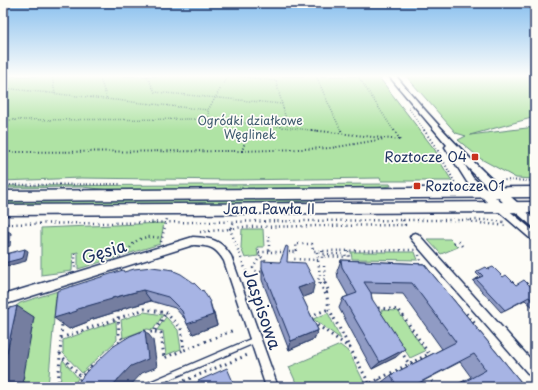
<svg xmlns="http://www.w3.org/2000/svg" width="538" height="390" font-family="'Playpen Sans',sans-serif">
  <style>
    .green { fill: #afe3a4; stroke: #658981 }
    .lines { fill: none; stroke-linecap: round; stroke-linejoin: round }
    .service-casing { stroke: #1b2f5e; stroke-width: 8 }
    .minor-casing { stroke: #1b2f5e; stroke-width: 3 }
    .tertiary-casing { stroke: #1b2f5e; stroke-width: 3 }
    .primary-casing { stroke: #1b2f5e; stroke-width: 3 }
    .path-far3 { stroke: #1b2f5e; stroke-width: 1.5; stroke-dasharray: 0.5 2; stroke-linecap: butt }
    .path-far2 { stroke: #1b2f5e; stroke-width: 2; stroke-dasharray: 1 2.5; stroke-linecap: butt }
    .path-far1 { stroke: #1b2f5e; stroke-width: 2.5; stroke-dasharray: 1 3.5; stroke-linecap: butt }
    .path { stroke: #1b2f5e; stroke-width: 3; stroke-dasharray: 1.5 4; stroke-linecap: butt }
    .service { stroke: #fdfcf7; stroke-width: 5.5 }
    .minor { fill: #fdfcf7; fill-rule: evenodd }
    .tertiary { fill: #fdfcf7; fill-rule: evenodd }
    .primary { fill: #fdfcf7; fill-rule: evenodd }
    .wall { fill: #909bc4; stroke: #1b2f5e }
    .shaded-wall { fill: #757ea0; stroke: #1b2f5e }
    .building { fill: #a7b4e4; stroke: #1b2f5e }
    .poi-dot { fill: #c8321e; stroke: #fdfcf7; stroke-width: 1.5 }
    .labels { text-anchor: middle; stroke-width: 3.5; stroke-linejoin: round; paint-order: stroke }
    .far-park-label { font-size: 12px; fill: #405c70; stroke: #fdfcf7 }
    .poi-label { font-size: 14px; fill: #1b2f5e; stroke: #fdfcf7; text-anchor: end }
    .street-label { font-size: 14px; fill: #1b2f5e; stroke: #fdfcf7 }
    .near-street-label { font-size: 17px; fill: #1b2f5e; stroke: #fdfcf7 }
  </style>
  <rect width="100%" height="100%" fill="#fdfcf7"/>
  <filter id="ink" filterUnits="userSpaceOnUse"><feTurbulence type="fractalNoise" baseFrequency=".025" numOctaves="2"/><feDisplacementMap in="SourceGraphic" scale="8" xChannelSelector="R" yChannelSelector="G"/><feConvolveMatrix kernelMatrix="1 2 1 2 8 2 1 2 1" color-interpolation-filters="sRGB"/></filter>
  <g filter="url(#ink)">
    <path class="green" d="M3,76H378L435,150L442,165L452,181H381L380,178L232,180L81,178L3,181Z
      M406,76H535V117L470,135L535,127V179L516,178L481,159L458,140L466,136L456,133Z
      M390,184L391,186L374,188L119,191L82,187L3,188V186Z
      M321,198L322,200L274,203L3,206V200Z
      M164,223L160,244L78,269V252L73,253L72,271L41,275V228Z
      M242,229H263L264,247H257L258,256L245,258L241,248Z
      M427,239H450L458,247L441,254Z
      M351,252H415L418,260L352,259Z
      M61,290L62,294L56,296L48,387H23L26,341L30,339L34,317L15,307L20,303Z
      M381,310L398,311L425,351L410,358L381,313Z
      M144,312L163,315L153,330L147,329L123,338L121,320Z
      M328,313L341,339L313,319Z
      M166,317L178,330L181,349L166,355L163,331L157,330Z
      M116,321L117,340L82,373L63,353V340Z
      M340,345L349,352L366,386L363,387H298L289,367Z
      M63,360L78,378L73,387H60L62,362Z"/>
    <g class="lines">
      <g class="service-casing">
        <path id="service" d="M145,387L255,340"/>
      </g>
      <g class="minor-casing">
        <path id="minor" d="M499,204L502,205L535,232V241L532,240L496,209L495,207L496,205Z
          M515,204L518,205L535,219V228L532,226L512,209L511,207L512,205Z
          M415,233L418,234L535,364V379L531,377L412,240L410,237L412,234Z
          M193,237C212,238 221,240 231,256L278,387H266L224,261C215,246 209,246 193,245L3,305V295Z"/>
      </g>
      <g class="tertiary-casing">
        <path id="tertiary" d="M389,76H396C434,122 474,165 519,204L520,207L519,210H511L464,164L473,178L503,204L504,207L503,210H495L467,182L445,147L447,145Z"/>
      </g>
      <g class="primary-casing">
        <path id="primary" d="M535,187V197L3,201V191Z
          M535,202V212L3,215V205Z"/>
      </g>
      <path class="path-far3" d="M52,76L55,94
        M99,76L107,99
        M147,76L155,92L282,104
        M237,76L276,81L288,127
        M316,76L341,131
        M358,76L394,131
        M3,88L208,110
        M3,92L5,76
        M408,107L425,131
        M209,119L208,110L228,76
        M3,120L209,119L320,131
        M249,131L252,123"/>
      <path class="path-far2" d="M311,130L400,140
        M341,130L342,133
        M394,130L400,140
        M424,130L437,149L455,183
        M242,151L331,148L384,139
        M3,152L242,151L249,130
        M501,180L535,181
        M3,185L120,184"/>
      <path class="path-far1" d="M469,220L470,222L508,226
        M3,224L406,220H490L504,222
        M200,232L230,229L234,222
        M269,236V252H297L296,244H312L313,251L415,250
        M161,242L167,219H164
        M454,243L459,242L462,246
        M258,249L260,256L268,262
        M322,251V254H345L346,257L322,256V260
        M348,251L350,262
        M128,252C134,238 146,235 161,238
        M259,252H269
        M317,252L320,276L318,280L320,284
        M75,253V269
        M419,255L422,265
        M260,256L253,268L255,271L261,272L263,268
        M293,263L294,259L318,260
        M324,266L325,279L323,280L325,284
        M251,284L230,229L242,227L405,225L402,219"/>
      <path class="path" d="M320,283L327,297L329,309L371,387
        M325,283L329,292L326,293
        M250,296L253,288L251,283
        M118,311L119,335L123,340L126,339
        M462,314L465,312L476,325
        M310,316L329,309
        M313,322L350,348
        M145,332H154L166,313
        M155,332L161,333L164,358L184,350
        M61,338L145,309L166,313L181,328L184,350L234,330
        M114,346L123,340
        M401,351L409,364
        M60,354L81,377L76,387
        M429,376L436,387
        M83,379L81,377L94,364
        M379,379L383,387
        M58,387L62,323
        M169,387L250,354
        M368,387L369,384L429,354L399,310L377,308L378,309"/>
      <use href="#service" class="service"/>
      <use href="#minor" class="minor"/>
      <use href="#tertiary" class="tertiary"/>
      <use href="#primary" class="primary"/>
    </g>
    <path class="wall" d="M341,260L424,264L525,387H452L471,377L460,362L412,387H385L382,382L391,375L442,349L403,294L371,293L372,299L396,357L372,369L339,308L343,298L348,296L338,278L337,271Z
      M287,262L312,294L302,297L318,330L314,339L289,350L262,280V268Z
      M488,269L503,277L516,285L535,291V309L525,300L501,312L473,281L476,279L480,277L476,273L478,271Z
      M174,270L175,272L214,313L217,325L193,334L185,319L175,308L151,301L122,309V310L90,320V321L69,329L125,272Z"/>
    <path class="shaded-wall" d="M8,231L11,233L10,246L3,248V245Z
      M25,249L28,251L26,261L7,266L4,263Z
      M315,282L312,294L296,300L298,288Z
      M143,290L151,301L122,309V310L90,320V321L69,329L54,318L77,309L112,298Z
      M210,302L217,325L193,334L187,324Z
      M17,306L34,317L23,380L24,381L23,387H3V370Z
      M145,330L153,340L157,367L142,373L129,387H111Z
      M318,330L314,339L289,350L291,341Z
      M405,349L396,357L372,369L380,362Z
      M234,384L236,387H230V386Z"/>
    <path class="building" d="M8,231V243L3,245V232Z
      M286,246L288,247L287,262L305,263L315,282L298,288L318,330L291,341L262,268V261L280,262Z
      M25,249L23,258L4,263L6,254Z
      M341,260L424,264L525,387H455L486,370L474,354L411,387H397L391,375L456,342L412,283L364,282L371,293L372,299L405,349L380,362L343,298L357,293L342,267Z
      M152,267L174,270V271L181,274L194,283L202,291L203,290L210,302L213,315L187,324L182,311L168,297L143,290L112,298V299L77,309V311L54,318L57,291L123,270L124,272L134,269Z
      M486,267L488,269L493,267L503,277L506,275L516,285L524,280L535,291V304L529,297L505,310L476,279L483,276L478,271Z
      M17,306L3,370V310Z
      M145,330L148,359L131,366L111,387H75L86,372L114,346L130,336Z
      M227,368L234,384L230,386V387H199L198,381Z"/>
  </g>
  <linearGradient id="sky" x2="0" y2="1"><stop stop-color="#88bfee"/><stop offset="0.58" stop-color="#fefefb"/><stop offset="1" stop-color="#fefefb" stop-opacity="0"/></linearGradient>
  <rect width="538" height="131" fill="url(#sky)"/>
  <g class="poi-dot">
    <rect x="471" y="153" width="8" height="8" rx="2"/>
    <rect x="413" y="182" width="8" height="8" rx="2"/>
  </g>
  <g class="labels">
    <g class="far-park-label">
      <text x="250" y="125">Ogródki działkowe<tspan x="250" dy="14">Węglinek</tspan></text>
    </g>
    <g class="poi-label">
      <text x="467" y="162">Roztocze 04</text>
      <text x="425" y="191" text-anchor="start">Roztocze 01</text>
    </g>
    <g class="street-label">
      <text x="269" y="214">Jana Pawła II</text>
    </g>
    <g class="near-street-label">
      <text transform="translate(104 252) rotate(-17)" y="6">Gęsia</text>
      <text transform="translate(262 309) rotate(71)" y="6">Jaspisowa</text>
    </g>
  </g>
  <rect width="538" height="390" fill="none" stroke="#fdfcf7" stroke-width="16"/>
  <rect x="8" y="8" width="522" height="374" fill="none" stroke="#1b2f5e" stroke-width="1.5" filter="url(#ink)"/>
</svg>
